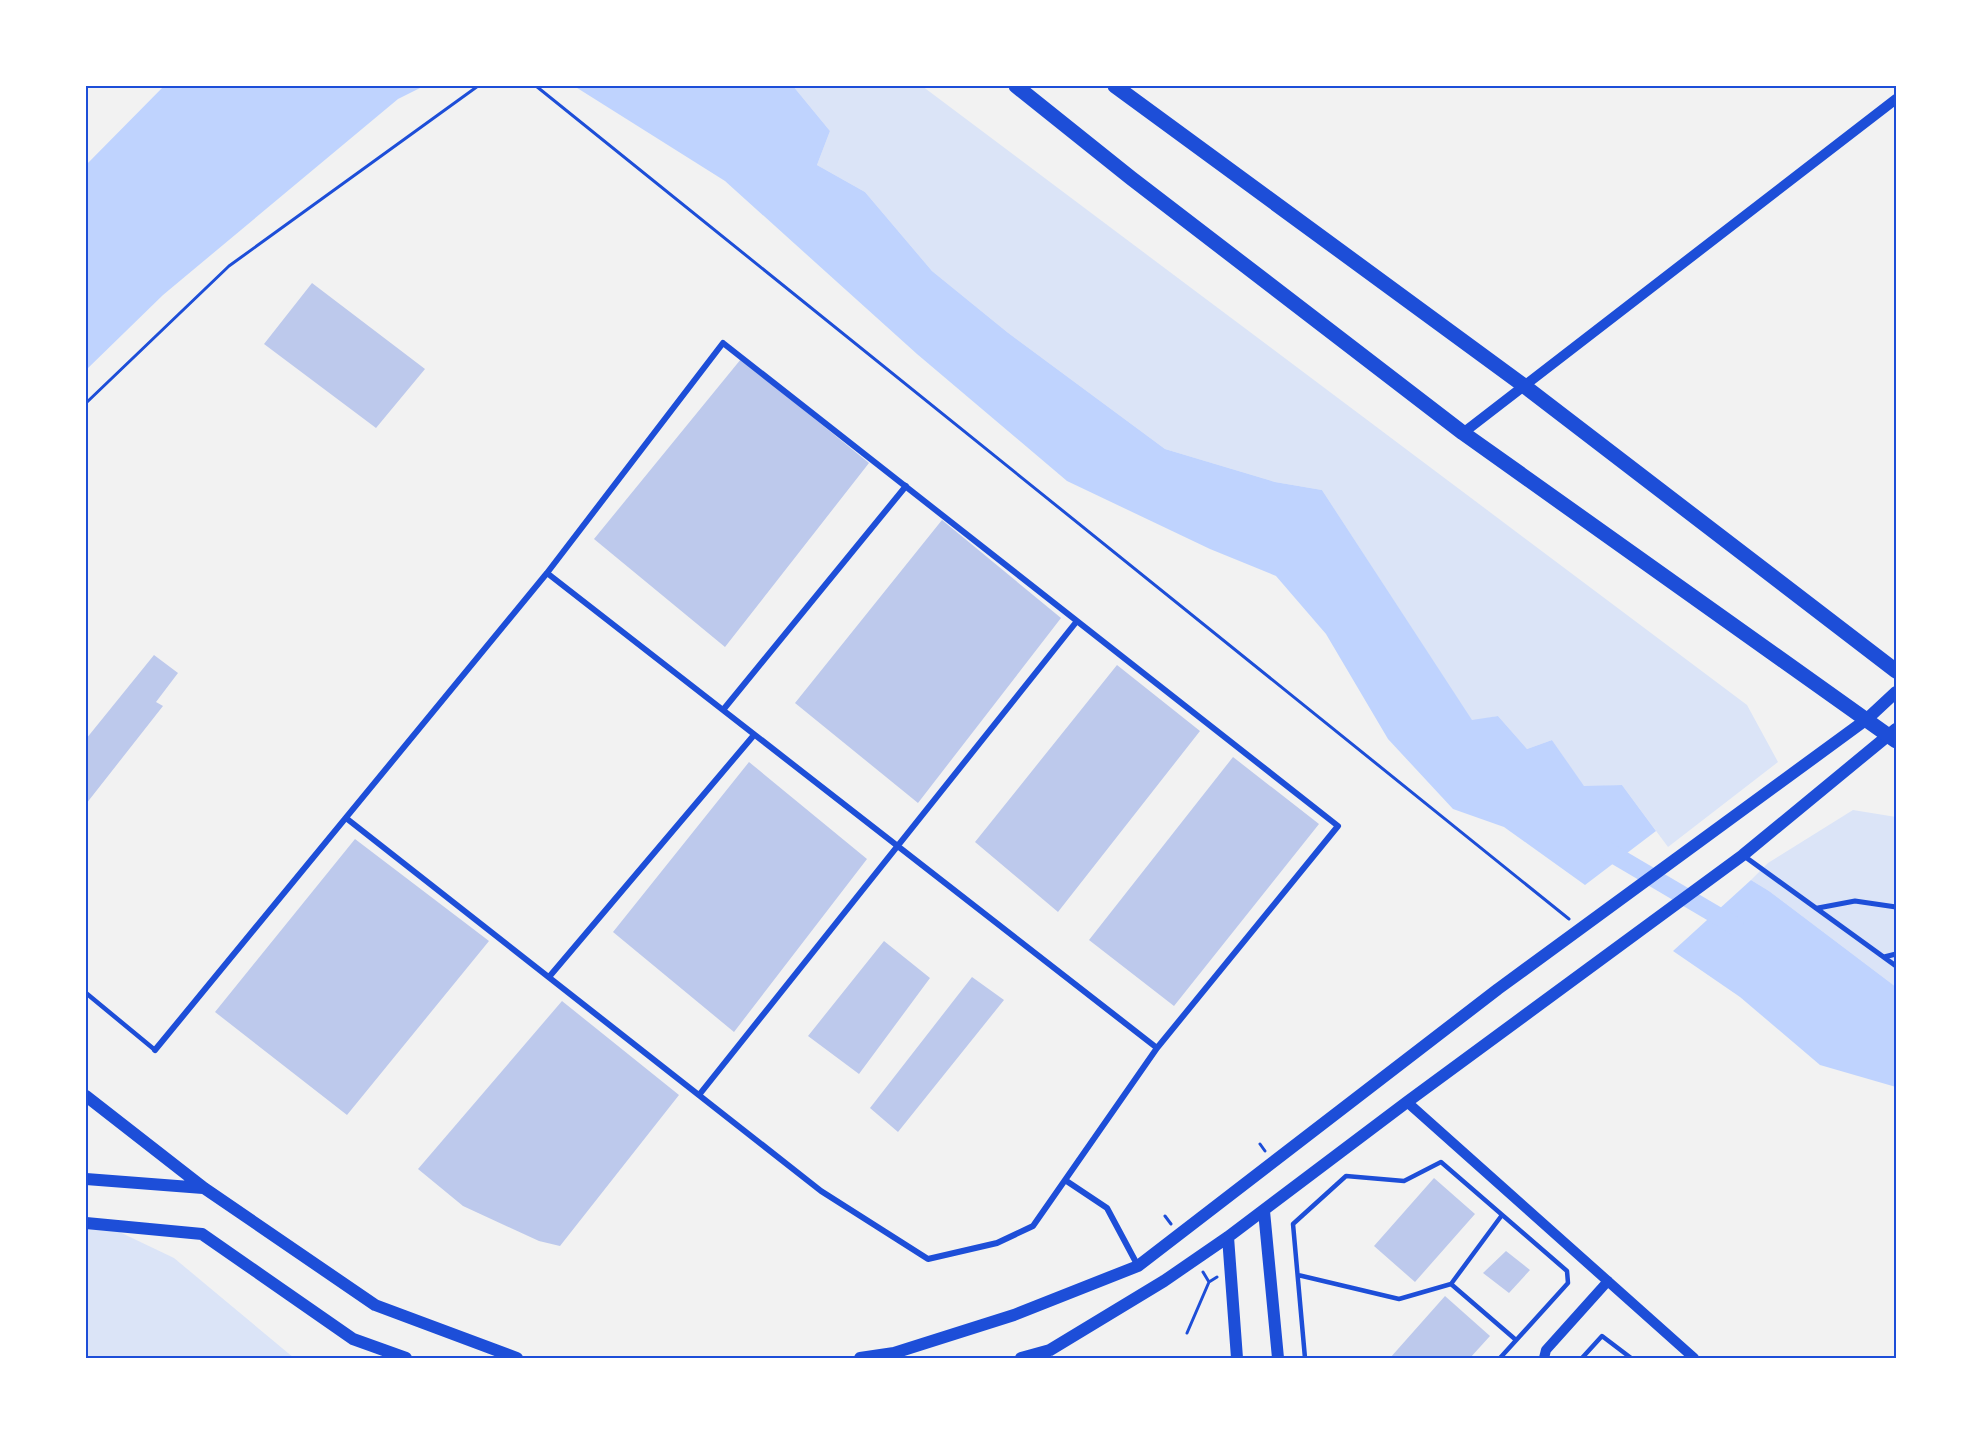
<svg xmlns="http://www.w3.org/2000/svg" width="1982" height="1444" font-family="Inter,sans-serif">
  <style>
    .green { fill: #dbe4f7 }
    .water { fill: #bfd3fe }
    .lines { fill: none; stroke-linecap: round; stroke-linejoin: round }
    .canal { stroke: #bfd3fe; stroke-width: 18 }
    .building { fill: #bdc9ec }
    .path { stroke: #1d4ed8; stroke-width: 3 }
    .service { stroke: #1d4ed8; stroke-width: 4.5 }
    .pedestrian { stroke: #1d4ed8; stroke-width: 5 }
    .minor { stroke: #1d4ed8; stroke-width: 6 }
    .tertiary { stroke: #1d4ed8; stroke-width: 10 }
    .secondary { stroke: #1d4ed8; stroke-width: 12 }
    .primary { stroke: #1d4ed8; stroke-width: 15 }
    .neatline { fill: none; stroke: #1d4ed8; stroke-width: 2 }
  </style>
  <rect width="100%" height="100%" fill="#f2f2f2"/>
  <path class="green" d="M793,86H922L1747,705L1778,762L1668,847L1622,785L1584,787L1552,740L1527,749L1498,716L1472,721L1322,490L1275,482L1165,449L1007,332L932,271L865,192L817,165L830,131Z
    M1853,810L1896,817V987L1769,891L1751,880L1768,863Z
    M86,1216L174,1258L294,1358H86Z"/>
  <path class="water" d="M164,86H424L398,99L163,295L86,370V165Z
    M574,86H793L830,131L817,165L865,192L932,271L1007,332L1165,449L1275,482L1322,490L1472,720L1498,716L1527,749L1552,740L1584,786L1622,785L1656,831L1585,885L1504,827L1453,809L1388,739L1326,634L1276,576L1210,549L1067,481L917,354L725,181Z
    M1751,880L1769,891L1896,987V1087L1820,1065L1740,997L1673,951Z"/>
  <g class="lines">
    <path class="canal" d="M1599,846L1735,926"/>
  </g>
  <path class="building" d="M312,283L425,369L376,428L264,344Z
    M741,359L869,463L725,647L594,539Z
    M942,520L1061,618L918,803L795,703Z
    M154,655L178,673L156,702L163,706L86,804V739Z
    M1117,665L1200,731L1058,912L975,842Z
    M1233,757L1319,824L1174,1006L1089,940Z
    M749,762L867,859L734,1032L613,932Z
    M355,839L489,941L347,1115L215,1012Z
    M884,941L930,978L859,1074L808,1036Z
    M972,977L1004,1000L898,1132L870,1108Z
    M562,1001L679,1095L560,1246L539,1241L463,1206L418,1169Z
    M1434,1178L1475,1214L1415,1282L1374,1246Z
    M1506,1251L1530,1270L1509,1293L1483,1273Z
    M1445,1296L1490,1336L1470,1358H1390Z"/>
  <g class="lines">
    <path class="path" d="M536,86L1569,919
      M86,403L229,266L478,86
      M1260,1144L1265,1151
      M1165,1216L1171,1224
      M1209,1282L1217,1277
      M1187,1333L1209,1282L1203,1272"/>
    <path class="service" d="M86,993L155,1050
      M1502,1215L1451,1284L1516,1340
      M1298,1275L1399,1299L1451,1284
      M1305,1358L1293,1224L1346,1176L1404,1181L1441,1162L1567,1271L1568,1283L1500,1358
      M1582,1358L1602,1336L1631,1358"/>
    <path class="pedestrian" d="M1744,856L1896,966
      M1818,908L1855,901L1896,907
      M1884,957L1896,954"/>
    <path class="minor" d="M547,573L1157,1048
      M723,710L906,486
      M549,977L754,735
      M155,1050L547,573L723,343L1338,826L1157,1048L1033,1226L997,1243L928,1259L821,1191L346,818
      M699,1095L1077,621
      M1065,1180L1107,1208L1138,1266"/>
    <path class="tertiary" d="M1463,433L1896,99
      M1407,1102L1694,1358
      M1544,1358L1546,1350L1608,1281"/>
    <path class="secondary" d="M86,1096L204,1188L375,1305L517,1358
      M86,1179L203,1188
      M1264,1211L1278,1358
      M86,1223L202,1234L353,1339L406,1358
      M1228,1237L1237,1358
      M860,1358L894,1353L1014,1315L1138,1266L1498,989L1867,719L1896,692
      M1021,1358L1050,1350L1164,1281L1228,1237L1407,1102L1743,855L1896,729"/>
    <path class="primary" d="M1016,86L1131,178L1463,433L1896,741
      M1115,86L1523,385L1896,671"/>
  </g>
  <rect width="1982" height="1444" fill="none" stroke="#ffffff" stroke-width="174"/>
  <rect x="87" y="87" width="1808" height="1270" class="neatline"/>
</svg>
